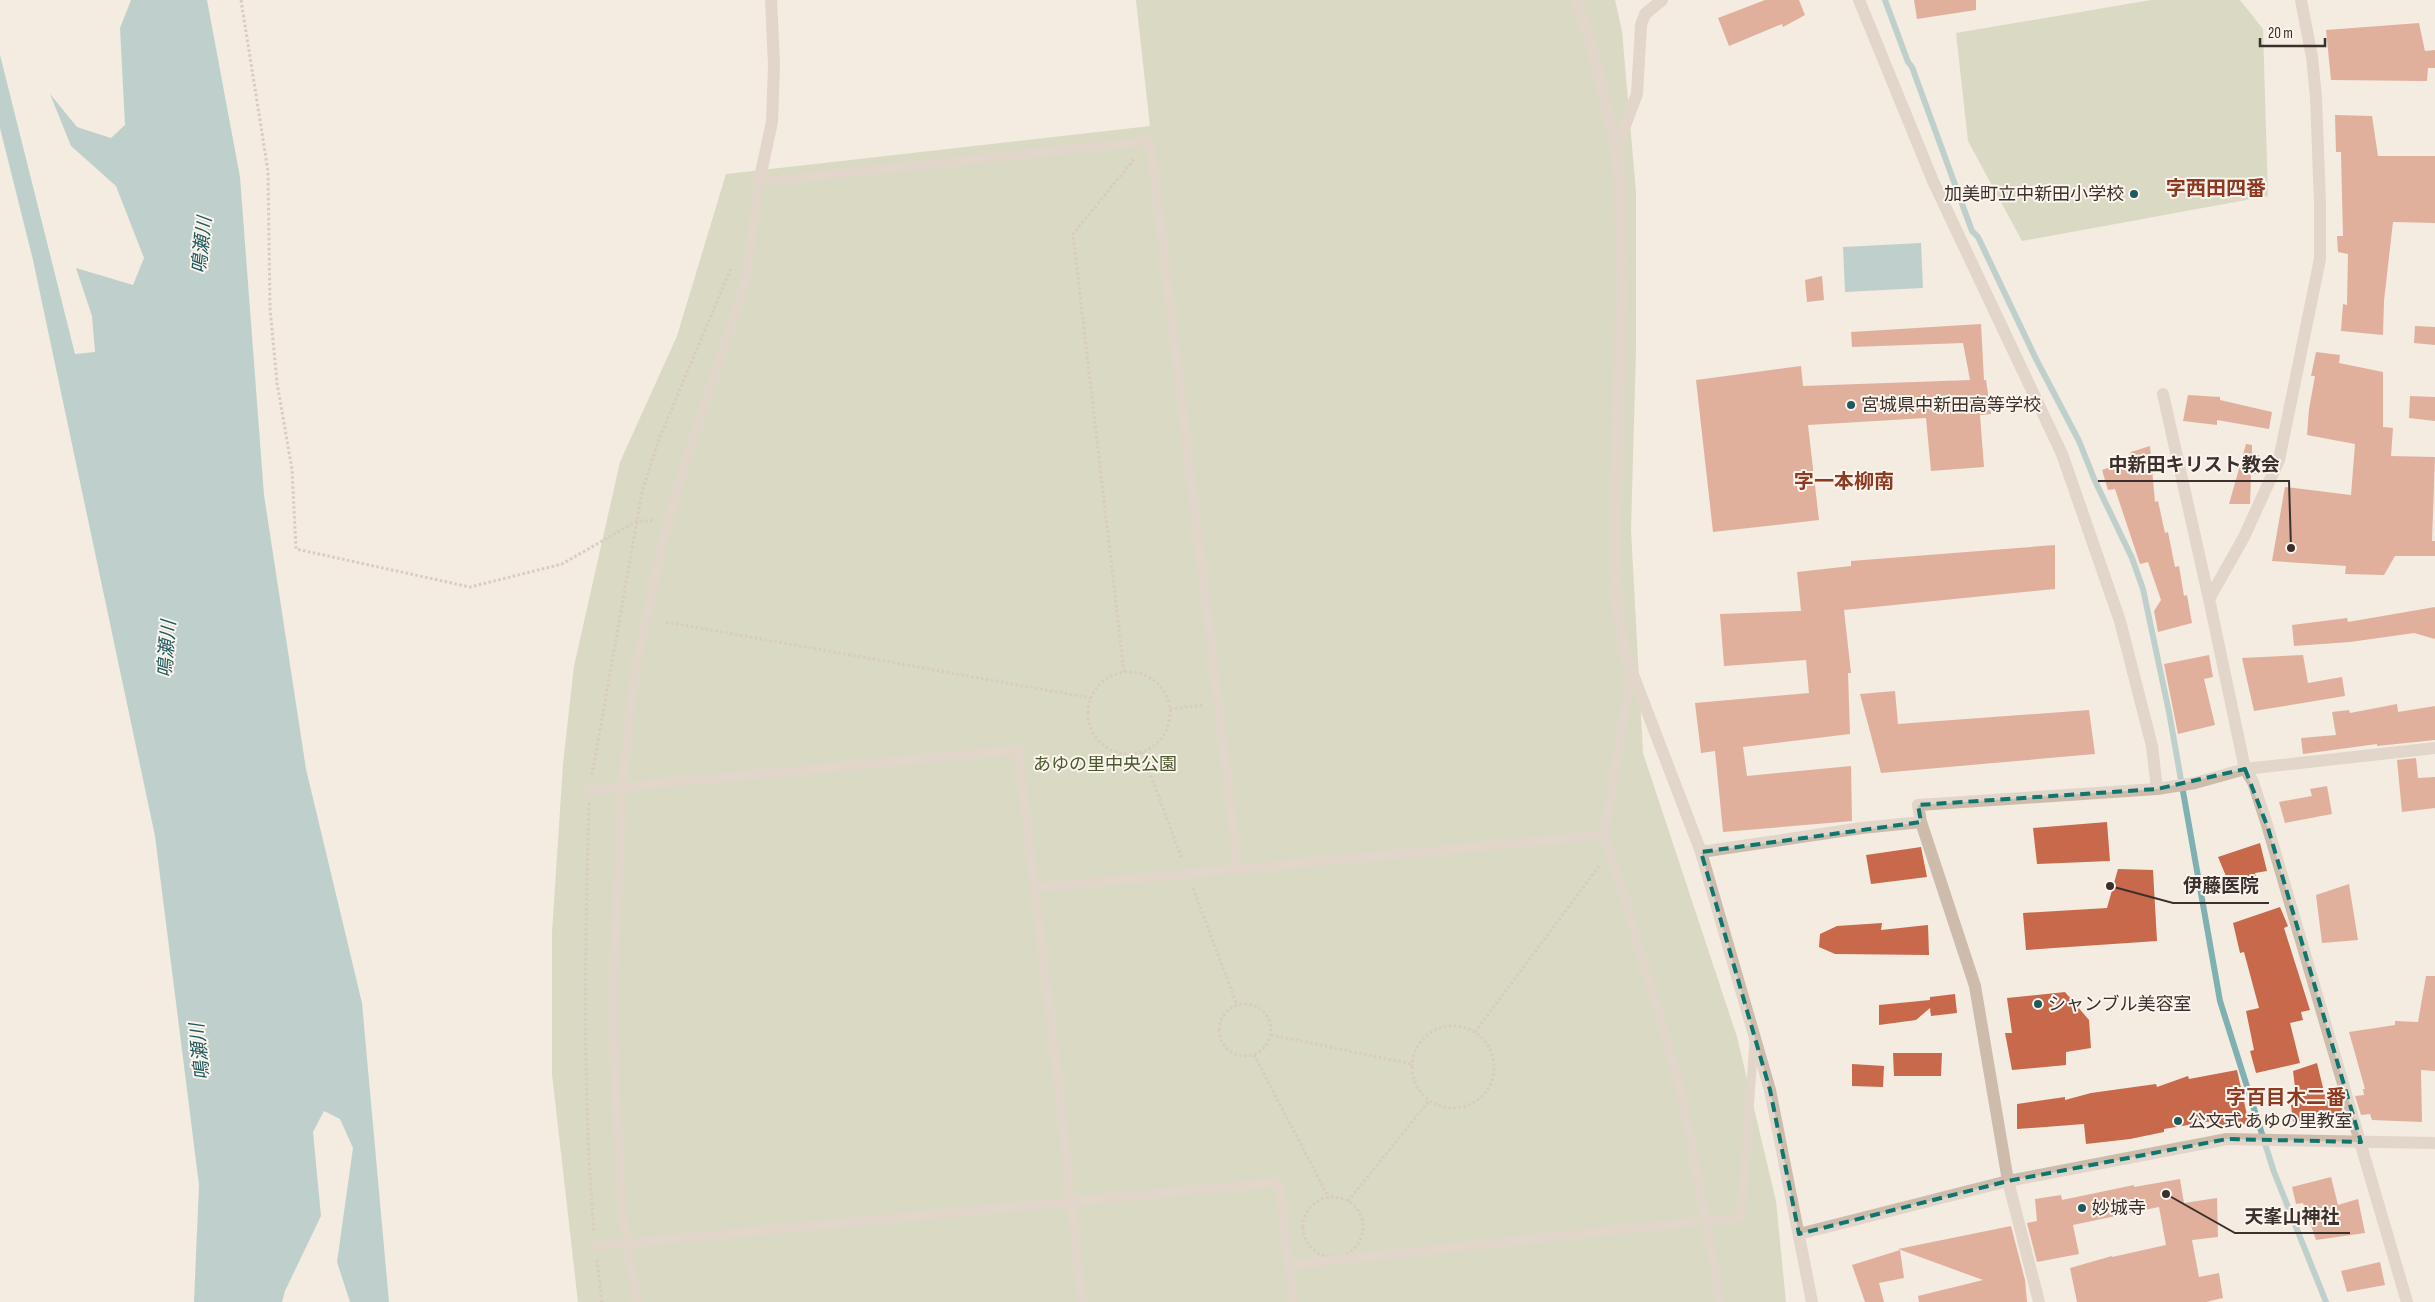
<svg xmlns="http://www.w3.org/2000/svg" width="2435" height="1302" font-family="'Sofia Sans Condensed','Noto Sans JP',sans-serif">
  <style>
    .green { fill: #b8c4a0 }
    .water { fill: #7fb0b2 }
    .lines { fill: none; stroke-linecap: round; stroke-linejoin: round }
    .stream { stroke: #7fb0b2; stroke-width: 6 }
    .building { fill: #c8694b }
    .path { stroke: #b9a596; stroke-width: 3; stroke-dasharray: 2.5 2.5; stroke-linecap: butt }
    .service { stroke: #cdbbac; stroke-width: 9 }
    .minor { stroke: #cdbbac; stroke-width: 12 }
    .tertiary { stroke: #cdbbac; stroke-width: 12 }
    .marked { fill: none; stroke: #0f766e; stroke-width: 4; stroke-dasharray: 10 6; stroke-linejoin: round }
    .poi-dot { fill: #1f5a5e; stroke: #fbf5ee; stroke-width: 2 }
    .labels { text-anchor: middle; stroke-width: 4; stroke-linejoin: round; paint-order: stroke }
    .poi-label { font-size: 18px; fill: #3b302b; stroke: #fbf5ee; text-anchor: start }
    .park-label { font-size: 18px; fill: #4a5a2e; stroke: #fbf5ee }
    .water-label { font-size: 19px; font-style: italic; fill: #1f5a5e; stroke: #fbf5ee }
    .quarter-label { font-size: 20px; font-weight: bold; fill: #8c3b22; stroke: #fbf5ee }
    .leader { fill: none; stroke: #3b302b; stroke-width: 2 }
    .callout-dot { fill: #3b302b; stroke: #fbf5ee; stroke-width: 2 }
    .callout-label { font-size: 19px; text-anchor: middle; font-weight: bold; fill: #3b302b; stroke: #fbf5ee; stroke-width: 4; stroke-linejoin: round; paint-order: stroke }
  </style>
  <rect width="100%" height="100%" fill="#f4ebe1"/>
  <path class="green" d="M1136,0H1615L1622,31L1636,192V350L1631,530L1643,753L1737,1037L1776,1201L1786,1302H578L552,1074V933L563,764L574,666L620,462L677,336L726,174L1150,126Z
    M2151,0H2240L2263,29L2268,196L2022,241L1968,141L1956,33Z"/>
  <path class="water" d="M131,0H207L240,177L264,495L306,769L362,1003L389,1302H350L337,1262L353,1148L340,1119L324,1111L313,1132L321,1216L285,1291L282,1302H194L199,1185L155,836L33,260L0,128V55L75,354L95,352L92,316L76,268L133,285L144,258L116,186L71,146L50,94L77,127L111,138L125,125L120,28Z
    M1921,243L1923,288L1845,292L1843,247Z"/>
  <g class="lines">
    <path class="stream" d="M1885,0L1908,62L1912,67L1972,231L1978,237L2036,359L2079,441L2095,481L2132,558L2143,589L2169,712L2220,1001L2274,1172L2326,1302"/>
  </g>
  <path class="building" d="M1765,0H1799L1805,15L1783,27L1782,24L1729,46L1718,18Z
    M1914,0H1976V10L1917,19Z
    M2419,23L2425,51L2435,50V68H2428L2427,81L2331,80L2326,30Z
    M2335,115L2372,116L2378,156H2435V223L2393,222L2384,301L2383,335L2341,331L2343,304L2347,305L2348,254L2338,252L2337,236H2343L2342,197L2341,152H2336Z
    M1822,276L1824,300L1807,302L1805,280Z
    M1981,324L1984,380H1986L1991,414L1980,415L1984,467L1931,471L1926,418L1808,425L1819,520L1713,532L1696,380L1801,366L1803,386L1970,380L1963,343L1852,347L1851,332Z
    M2415,326L2435,327V345L2414,343Z
    M2316,352L2340,355L2339,363L2383,372V427L2393,428L2391,456L2435,457L2432,541H2435V556H2395L2384,575L2345,574L2346,566L2272,561L2285,487L2351,495L2355,444L2307,435L2309,409L2315,376H2311Z
    M2188,395L2220,397V400L2272,412L2269,429L2217,420V425L2183,421Z
    M2410,396L2435,397V421L2409,418Z
    M2246,444L2252,445V455H2259V474H2251L2250,504H2229Z
    M2150,446L2155,502L2158,501L2165,533L2168,532L2175,567L2179,566L2184,596L2187,595L2192,623L2158,632L2154,611L2161,600L2148,562L2140,564L2115,489L2108,490L2102,470L2125,462L2131,452Z
    M2055,545V589L1844,610L1851,673H1848L1850,734L1743,747L1747,776L1851,766L1852,821L1723,832L1715,751L1701,753L1695,703L1809,693L1806,660L1724,666L1720,614L1801,611L1797,572L1851,566V561Z
    M2435,607V639L2414,633L2350,642L2294,646L2292,625L2347,618L2348,622Z
    M2209,655L2213,677L2204,679L2215,725L2178,734L2164,664Z
    M2303,655L2308,683L2342,677L2345,696L2254,711L2242,658Z
    M1895,691L1898,724L2089,710L2095,754L1881,773L1860,694Z
    M2397,704L2398,712L2435,706V740L2377,746V744L2303,754L2301,738L2336,735L2332,712L2349,710L2350,713Z
    M2416,758L2418,778L2435,777V808L2402,812L2397,760Z
    M2327,786L2332,814L2285,823L2279,802L2312,796L2310,789Z
    M2107,822L2110,861L2037,864L2033,828Z
    M2260,843L2267,871L2255,873L2257,882L2231,888L2218,857Z
    M1921,847L1927,877L1871,884L1866,855Z
    M2118,869L2153,870L2157,941L2026,950L2023,913L2107,908Z
    M2349,884L2358,940L2322,943L2316,895Z
    M2280,907L2288,926L2284,928L2310,1010L2301,1012L2303,1020L2290,1023L2300,1063L2256,1073L2250,1051L2254,1050L2246,1011L2259,1008L2244,952L2240,953L2233,923Z
    M1882,923L1881,930L1928,925L1929,955L1835,954L1819,947L1820,934L1837,926Z
    M2426,976H2435V1071L2421,1070L2422,1122L2372,1120L2370,1114L2361,1115L2355,1096L2364,1095L2363,1089H2365L2349,1032L2395,1025V1021L2418,1022Z
    M2065,992L2089,1020L2091,1048L2066,1052V1065L2012,1070L2005,1033H2012L2007,998Z
    M1955,994L1957,1013L1931,1016L1930,1008L1916,1020L1879,1025V1005L1930,1000V997Z
    M1893,1053H1942L1941,1076H1894Z
    M2317,1063L2326,1100L2339,1098L2344,1116L2293,1122L2291,1105L2297,1104L2293,1071Z
    M1852,1064L1884,1066L1883,1087L1852,1086Z
    M2237,1070L2249,1124L2212,1126V1121L2164,1129V1132L2130,1139L2086,1144L2084,1124L2017,1129V1104L2065,1097V1100L2091,1093L2156,1084L2157,1087L2188,1076L2189,1079Z
    M2331,1177L2338,1205L2358,1199L2365,1233L2316,1240L2303,1203L2296,1204L2292,1187Z
    M2180,1179L2184,1203L2217,1198L2218,1237L2192,1240L2199,1277L2219,1273L2223,1298L2206,1302H2077L2070,1268L2112,1256V1257L2166,1245L2159,1207L2073,1225L2079,1254L2037,1262L2027,1223L2037,1221L2035,1199L2061,1195L2062,1200L2134,1185V1187Z
    M2011,1226L2025,1280L2027,1302H1919L1918,1296L1983,1280L1898,1249Z
    M1900,1250L1904,1278L1879,1283L1884,1302H1865L1852,1265Z
    M2380,1262L2385,1285L2347,1292L2341,1271Z"/>
  <g class="lines">
    <path class="path" d="M241,0L268,171L270,308L277,383L292,469L296,549L470,587L562,564L635,522L655,520
      M666,622L1091,698
      M1124,672L1073,234L1135,158
      M1088 713a41 41 0 1 1 82 0a41 41 0 1 1-82 0Z
      M1170,709L1204,705
      M1142,752L1182,859
      M592,775L642,492L659,439L731,268
      M589,803C585,947 582,1089 594,1232
      M1193,888L1237,1005
      M1219 1030a26 26 0 1 1 52 0a26 26 0 1 1-52 0Z
      M1412 1067a41 41 0 1 1 82 0a41 41 0 1 1-82 0Z
      M1475,1032L1599,866
      M1271,1035L1412,1064
      M1254,1055L1329,1198
      M1303 1227a30 30 0 1 1 60 0a30 30 0 1 1-60 0Z
      M1348,1201L1429,1101
      M597,1260L602,1302"/>
    <path class="service" d="M1631,672L1604,835L1624,896L1679,1084L1706,1220L1720,1302
      M589,790L1018,750L1058,1082L1082,1302
      M1034,888L1604,835
      M596,1246L1279,1182L1293,1302
      M1289,1265L1741,1217L1754,1043
      M637,1302L622,1214L616,1107L613,992L622,788L635,671L662,544L685,463L745,283L759,182L1150,141L1238,869"/>
    <path class="minor" d="M1576,0L1594,55L1616,150L1620,182L1621,303L1615,524L1616,594L1624,651L1701,852L1770,1090L1812,1302
      M1859,0L1933,181L2062,454L2120,621L2152,746L2157,789
      M2301,0L2312,57L2316,97L2320,203V259L2279,460L2244,537L2209,599L2245,769L2253,782L2268,828L2407,1302
      M1616,150L1637,94L1641,25L1645,14L1662,0
      M759,182L772,122L774,65L771,0
      M2163,394L2209,599
      M1701,852L1862,828L1921,822
      M2039,1302L2008,1181L1975,986L1921,822L1918,805L2157,789L2195,783L2245,769L2435,748"/>
    <path class="tertiary" d="M1799,1234L2008,1181L2227,1139L2435,1143"/>
  </g>
  <path d="M0 0H2435V1302H0ZM2245,769L2268,828L2361,1142L2227,1139L2008,1181L1799,1234L1770,1090L1701,852L1921,822L1918,805L2157,789Z" fill="#f4ebe1" fill-opacity=".55" fill-rule="evenodd"/>
  <path class="marked" d="M2245,769L2268,828L2361,1142L2227,1139L2008,1181L1799,1234L1770,1090L1701,852L1921,822L1918,805L2157,789Z"/>
  <g class="poi-dot">
    <circle cx="2134" cy="194" r="5"/>
    <circle cx="1851" cy="405" r="5"/>
    <circle cx="2038" cy="1004" r="5"/>
    <circle cx="2178" cy="1121" r="5"/>
    <circle cx="2082" cy="1208" r="5"/>
  </g>
  <g class="labels">
    <g class="poi-label">
      <text x="2124" y="200" text-anchor="end">加美町立中新田小学校</text>
      <text x="1861" y="411">宮城県中新田高等学校</text>
      <text x="2048" y="1010">シャンブル美容室</text>
      <text x="2188" y="1127">公文式 あゆの里教室</text>
      <text x="2092" y="1214">妙城寺</text>
    </g>
    <g class="park-label">
      <text x="1105" y="770">あゆの里中央公園</text>
    </g>
    <g class="water-label">
      <text transform="translate(201 245) rotate(-84)" y="7">鳴瀬川</text>
      <text transform="translate(166 649) rotate(-86)" y="7">鳴瀬川</text>
      <text transform="translate(199 1052) rotate(-96)" y="7">鳴瀬川</text>
    </g>
    <g class="quarter-label">
      <text x="2216" y="195">字西田四番</text>
      <text x="1844" y="488">字一本柳南</text>
      <text x="2286" y="1104">字百目木二番</text>
    </g>
  </g>
  <path class="leader" d="M2291 548L2289 481H2098M2110 886L2173 903H2269M2166 1194L2235 1233H2350"/>
  <g class="callout-dot">
    <circle cx="2291" cy="548" r="5"/>
    <circle cx="2110" cy="886" r="5"/>
    <circle cx="2166" cy="1194" r="5"/>
  </g>
  <g class="callout-label">
    <text x="2194" y="471">中新田キリスト教会</text>
    <text x="2221" y="892">伊藤医院</text>
    <text x="2292" y="1223">天峯山神社</text>
  </g>
  <path d="M2260 38v8h65v-8" fill="none" stroke="#3b302b" stroke-width="2.5"/>
  <text x="2268" y="38" font-size="15" fill="#3b302b" stroke="#fbf5ee" stroke-width="4" paint-order="stroke">20 m</text>
</svg>
